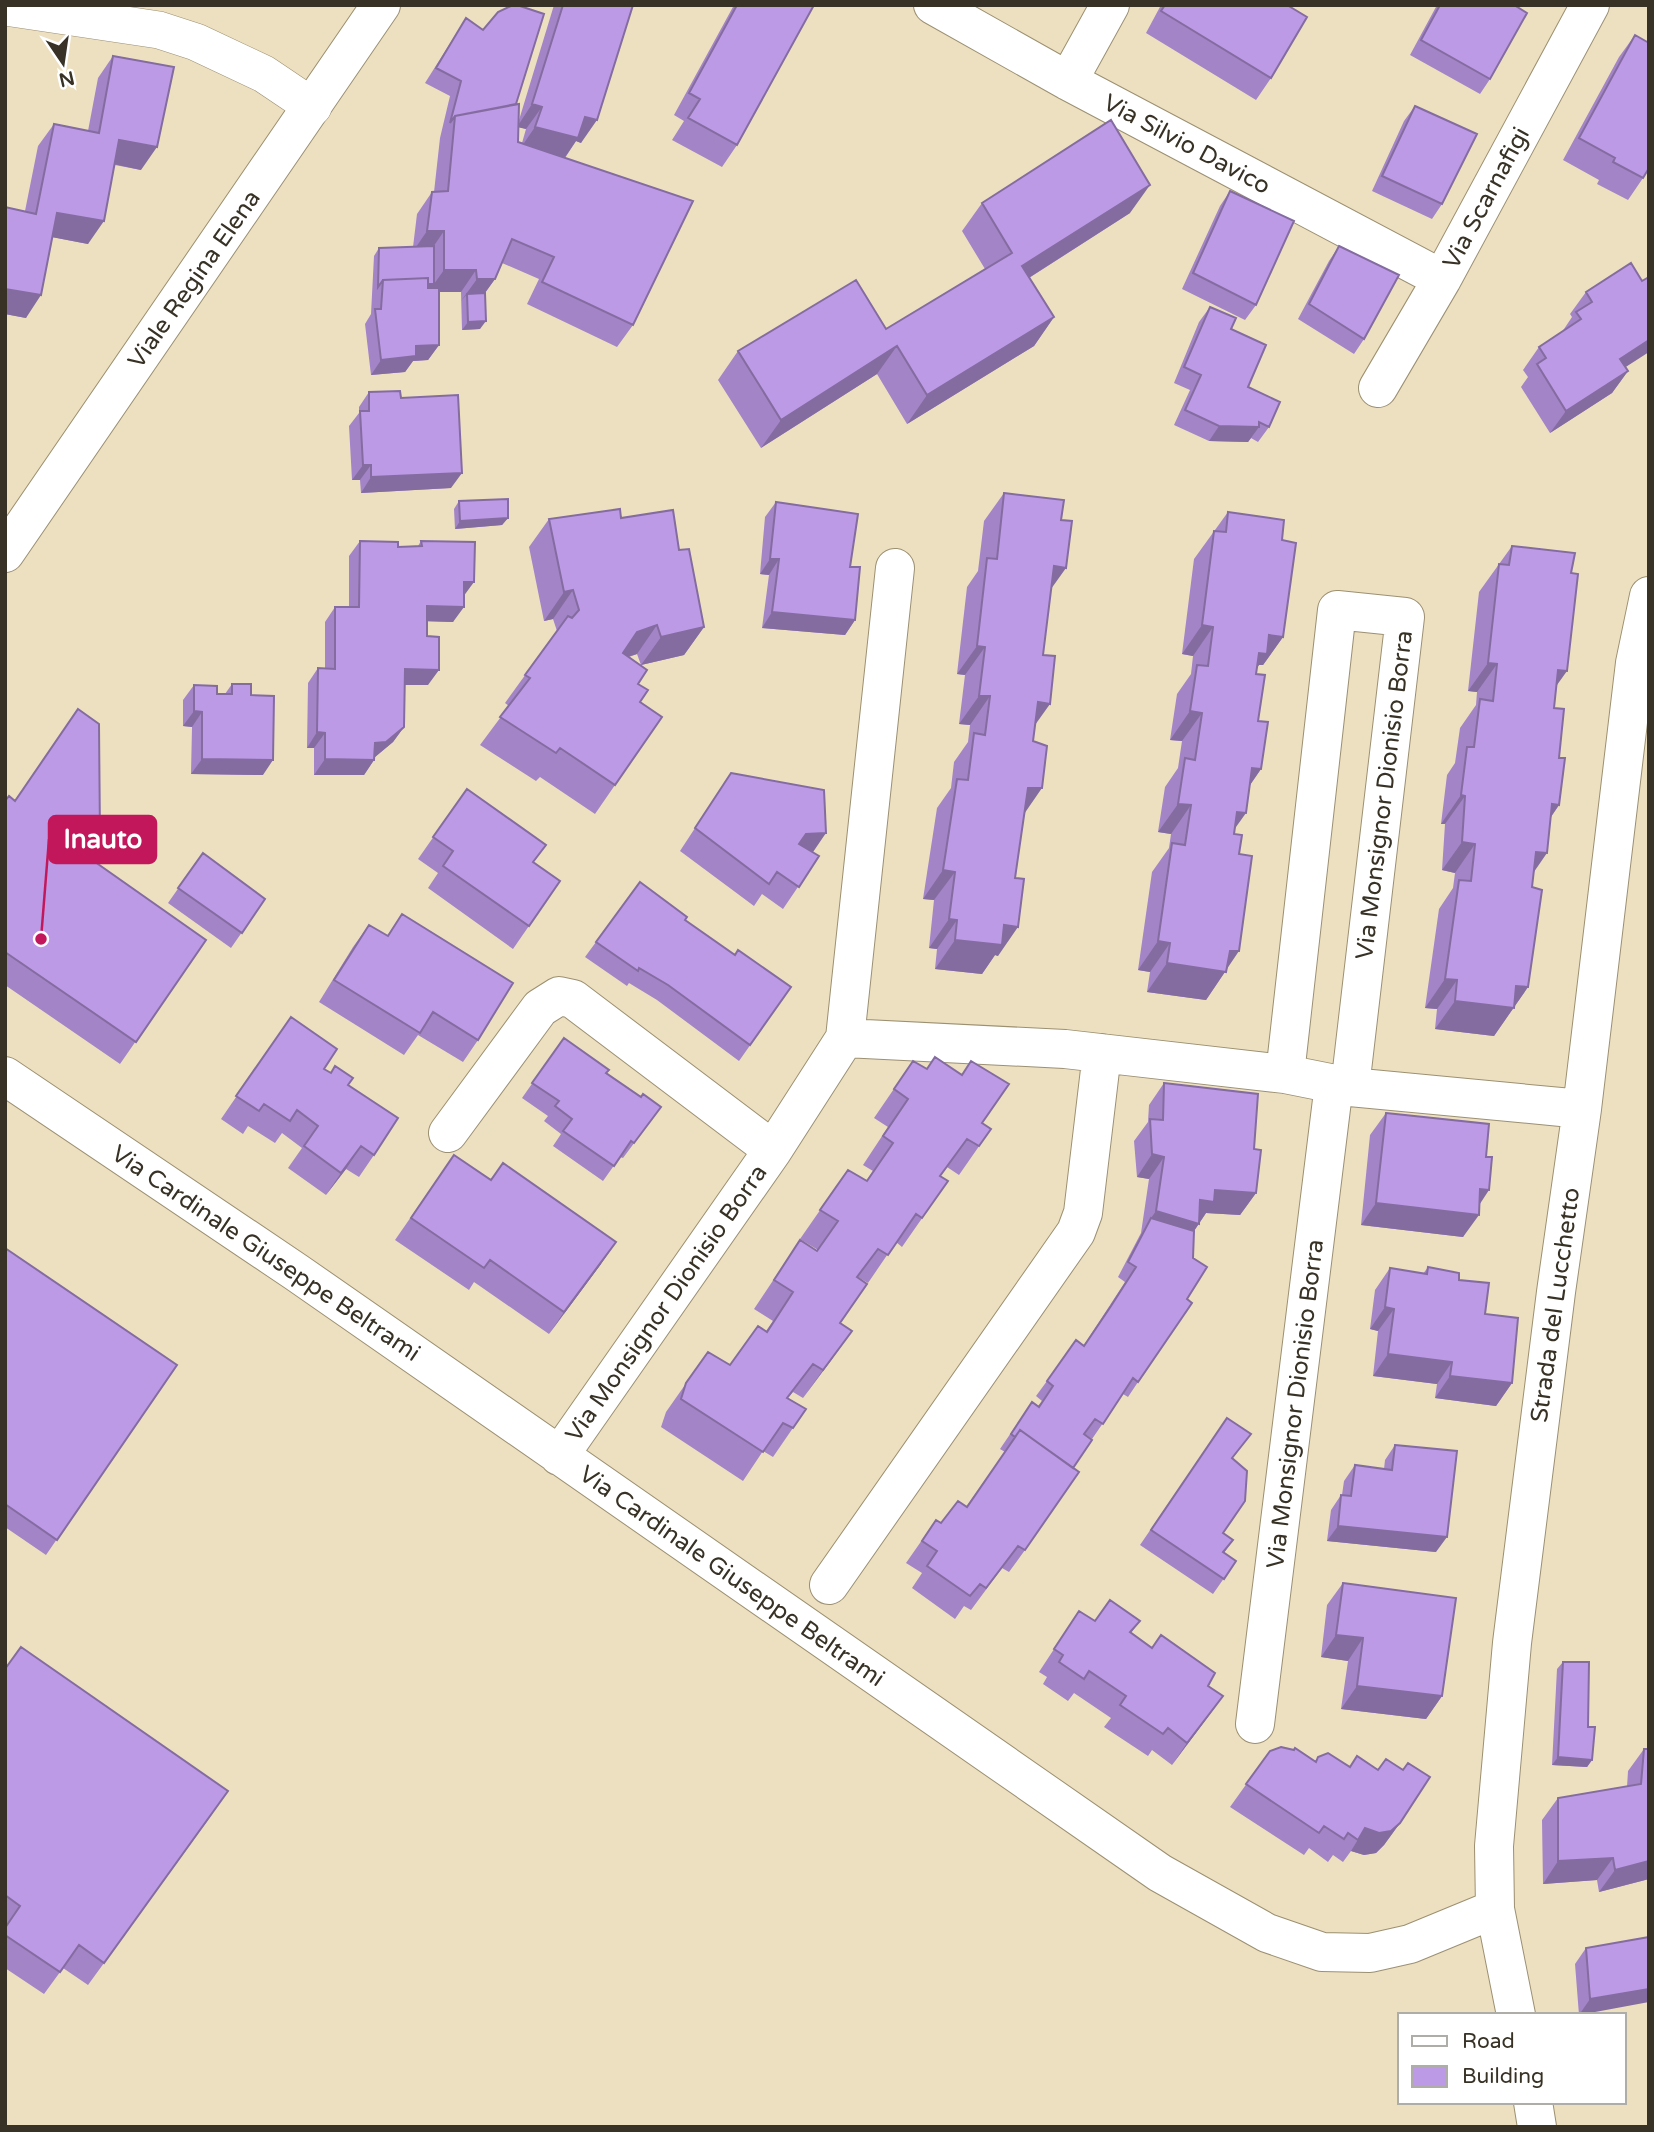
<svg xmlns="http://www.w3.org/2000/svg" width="1654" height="2132" font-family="'Varela Round',sans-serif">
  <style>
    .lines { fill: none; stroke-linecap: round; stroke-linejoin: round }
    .pedestrian-casing { stroke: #9c9072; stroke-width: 38 }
    .minor-casing { stroke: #9c9072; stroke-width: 40 }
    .secondary-casing { stroke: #9c9072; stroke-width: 40 }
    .pedestrian { stroke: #fff; stroke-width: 37 }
    .minor { stroke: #fff; stroke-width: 38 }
    .secondary { stroke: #fff; stroke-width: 38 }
    .wall { fill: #a384c6; fill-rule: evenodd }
    .shaded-wall { fill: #846ca1 }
    .building { fill: #bd9ae6; stroke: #846ca1; stroke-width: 2 }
    .labels { text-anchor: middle; stroke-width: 5; stroke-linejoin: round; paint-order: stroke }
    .street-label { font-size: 24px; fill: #373225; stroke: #fff }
    .leader { fill: none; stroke: #c2185b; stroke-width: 2.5 }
    .callout-dot { fill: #c2185b; stroke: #fff; stroke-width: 2.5 }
    .callout { fill: #c2185b; stroke: #c2185b; stroke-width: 2.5 }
    .callout-label { font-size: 26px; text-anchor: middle; font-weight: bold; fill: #fff }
  </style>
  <rect width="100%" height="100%" fill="#ede0c0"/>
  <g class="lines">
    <g class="pedestrian-casing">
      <path id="pedestrian" d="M5,7L159,30L196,42L264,74L313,107"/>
    </g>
    <g class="minor-casing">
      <path id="minor" d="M933,5L1068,81L1442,279
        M1068,81L1110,5
        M1378,388L1442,279L1590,5
        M895,568L845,1038L1065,1049L1285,1074L1350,1087L1582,1109
        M1285,1074L1337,610L1405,617L1350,1087
        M5,1076L296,1272L1160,1873L1267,1933L1322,1952L1370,1953L1410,1944L1495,1909
        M448,1133L540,1008L559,996L573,999L773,1150
        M559,1456L773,1150L845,1038
        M829,1585L1076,1232L1083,1213L1102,1053
        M1255,1724L1334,1084
        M1516,2015L1495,1909L1494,1846L1512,1643L1556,1292L1582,1109L1635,663L1649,596
        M1533,2102L1537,2127"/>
    </g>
    <g class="secondary-casing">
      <path id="secondary" d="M5,553L381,5"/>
    </g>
    <use href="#pedestrian" class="pedestrian"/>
    <use href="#minor" class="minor"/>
    <use href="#secondary" class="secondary"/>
  </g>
  <path class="wall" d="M554,5H633L581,143L576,141L565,158L633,325L617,347L527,304L539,279L502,263L495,279L485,293L480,329L462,330L461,292H439V345L428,360L413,361L405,372L371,375L365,324L371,314L374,256L379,248L413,247L417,214L432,192H434L440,138L450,96L425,83L466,18L516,104L519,120ZM519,127L526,129L522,143L518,142Z
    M734,5H814L737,145L722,167L672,140L684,121L674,115Z
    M1161,5H1287L1271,78L1256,100L1146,33Z
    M1437,5H1514L1490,79L1480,94L1410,55Z
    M1635,35L1643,178L1628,200L1597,184L1599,180L1563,160L1619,57Z
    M113,56L141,170L115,165L88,244L52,237L26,318L5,314V207L25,211L38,146L54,124L88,131L98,78Z
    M1415,106L1442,204L1432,219L1372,191L1404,121Z
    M1230,191L1256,305L1245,320L1182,289L1220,206Z
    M982,203L1130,213L1029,278L1054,317L1034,346L907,424L877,374L761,448L718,380L738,351L886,329L985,269L962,231Z
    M1339,246L1364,339L1354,354L1298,319L1329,261Z
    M1631,263L1625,367L1628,371L1612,393L1550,433L1521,387L1528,377L1523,370L1539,347L1562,332L1572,317L1570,314L1586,292Z
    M1210,307L1231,329L1248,387L1269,427L1258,442L1251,438L1248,442L1209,441L1174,425L1190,390L1174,383L1199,322Z
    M369,392L401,398L451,488L361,493L360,480H352L349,426L359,413V407Z
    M1004,493L1051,589L1024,813L998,956L995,955L982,974L935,969L937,949L929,948L934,900L923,899L937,808L951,788L954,762L968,742L970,725L959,724L965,675L957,674L967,587L978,571L984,521Z
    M459,501L508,518L502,525L455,529L454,509Z
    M776,502L850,567L855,620L845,635L762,628L769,575L760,574L765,517Z
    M1228,512L1282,540L1283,637L1263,665H1259L1257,667L1256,674L1261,769L1250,785L1235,828L1234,834L1239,854L1227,969L1206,1000L1147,992L1150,972L1138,970L1152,872L1169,848L1171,834L1158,832L1165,787L1178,768L1182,741L1170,740L1177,694L1191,674L1193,656L1182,654L1194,559Z
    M621,518L679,550L704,627L684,655L641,665L638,684L640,702L662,717L595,814L540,777L536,781L480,745L509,706L505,703L557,631L553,619L544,621L529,547L549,519ZM637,654L641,665L629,657Z
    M360,541L398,547L418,546L421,541L464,596L453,622L427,621L428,685H405L404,727L393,742L375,757L374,760L364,775H314V748H307L308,683L318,668H325V622L335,607H349V556Z
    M1512,546L1571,573L1554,708L1559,758V805L1551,817L1534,872L1532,887L1528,987L1494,1036L1435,1029L1437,1009L1425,1008L1439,909L1453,888L1455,873L1442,870L1445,824H1441L1447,775L1455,763L1460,728L1476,705L1477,692L1468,691L1479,592Z
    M232,684L251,695L263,775L191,774L192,727L183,726V700L194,685L217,694H225Z
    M731,773L813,853L819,856L783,909L762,894L754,906L680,851Z
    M467,789L546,845L533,863L560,881L513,949L428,888L438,873L418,859Z
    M5,801L88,857L206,940L120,1064L5,985Z
    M203,853L265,899L231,948L168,903Z
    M402,914L478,1040L463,1062L418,1035L404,1055L319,1002L353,947L369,925L387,936Z
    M685,920L735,955L791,987L739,1061L657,1000L629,983L627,986L585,957L596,942Z
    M291,1017L324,1069L348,1085L374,1155L359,1177L346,1169L326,1195L288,1168L302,1148L282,1133L275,1143L248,1126L243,1134L221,1119Z
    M564,1038L606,1073L641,1097L661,1107L623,1158L620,1157L603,1181L553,1146L561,1134L544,1121L548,1116L522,1098Z
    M935,1057L982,1123L991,1129L959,1175L947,1167L940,1176L948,1181L902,1247L896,1242L868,1283L858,1277L840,1323L832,1359L803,1398L793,1392L788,1398L806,1409L773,1457L763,1451L743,1481L661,1427L666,1412L708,1352L730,1365L766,1331L773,1321L754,1309L800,1240L817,1251L818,1250L800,1239L848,1170L866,1181L873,1171L863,1165L888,1127L874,1118L913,1061L926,1069Z
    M1164,1083L1254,1149L1256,1193L1240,1215L1206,1213L1194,1231L1138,1382L1128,1397L1123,1394L1092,1439L1085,1434L1073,1468L1025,1550L1009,1572L1002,1568L971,1610L964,1606L955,1619L912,1588L922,1573L906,1563L936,1520L941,1523L966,1507L1005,1452L1000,1449L1032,1402L1038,1406L1042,1401L1036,1396L1047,1381L1084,1345L1125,1282L1118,1277L1141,1233L1149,1179L1137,1177L1134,1141L1148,1122L1149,1105Z
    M1386,1113L1479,1205L1463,1237L1361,1225L1370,1135Z
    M454,1155L491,1180L601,1264L549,1334L474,1282L469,1290L395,1240Z
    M5,1248L177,1365L46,1555L5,1527Z
    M1428,1267L1459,1280L1485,1314L1512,1383L1496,1406L1435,1398L1437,1384L1373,1376L1378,1331L1370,1329L1375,1290L1390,1268L1423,1274Z
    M1227,1418L1251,1434L1232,1459L1223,1533L1233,1540L1224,1553L1236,1561L1213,1594L1140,1545Z
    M1395,1445L1436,1552L1327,1541L1331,1510L1341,1495H1342L1344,1481L1355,1465L1384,1469L1385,1460Z
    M1343,1583L1442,1696L1426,1719L1341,1709L1348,1661L1321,1657L1327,1605Z
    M1079,1611L1095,1621H1140L1131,1633L1152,1648L1223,1696L1172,1765L1152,1750L1148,1756L1104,1727L1111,1718L1074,1693L1068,1701L1043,1684L1047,1677L1039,1672Z
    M1563,1662L1588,1727L1592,1760L1587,1767L1552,1765L1557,1669Z
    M5,1669L213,1813L88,1985L63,1968L44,1994L5,1968Z
    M1644,1749L1649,1879L1599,1892L1597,1880L1543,1884L1542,1820L1558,1798L1627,1787L1628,1771Z
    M1270,1751L1400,1823L1384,1845L1376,1853L1364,1855L1351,1851L1343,1862L1333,1855L1328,1862L1309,1848L1304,1855L1230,1807Z
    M1649,1937L1579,2015L1575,1964L1586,1948Z"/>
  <path class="shaded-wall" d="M532,104L542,107L526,129L517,127Z
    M585,117L597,120L581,143L576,141L563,160L520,149L535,127Z
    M119,140L157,147L141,170L104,162Z
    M1150,185L1130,213L1002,295L1022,266Z
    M57,213L104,221L88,244L41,235Z
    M427,231H444L429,253H412Z
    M444,270H476L461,292H428L383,287L434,284Z
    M477,279H495L479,301L467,294L461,301Z
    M5,289L41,295L26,318L5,314Z
    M1054,317L1034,346L907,424L927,395Z
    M486,321L480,329L462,330L468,322Z
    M1649,340V352L1604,381L1620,359Z
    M439,345L428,360L413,361L405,372L371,375L381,360L416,346Z
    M897,346L877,374L761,448L781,420Z
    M1628,371L1612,393L1550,433L1566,411Z
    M1219,426L1259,427L1248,442L1209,441Z
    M363,465H371L360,480H352Z
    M462,473L451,488L361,493L371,477Z
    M508,518L502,525L455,529L460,521Z
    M770,559H779L769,575L760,574Z
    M1054,566L1066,568L1046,596Z
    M464,582H474L463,597Z
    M573,590L553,619L544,621L564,592Z
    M427,606L464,607L453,622L417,621Z
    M772,612L855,620L845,635L762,628Z
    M657,625L637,654L617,660L637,632Z
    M1202,625L1213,627L1193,656L1182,654Z
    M704,627L684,655L641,665L661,637Z
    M1269,635L1283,637L1263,665H1259L1247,682L1252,664Z
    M977,646L985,647L965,675L957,674Z
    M1488,663L1497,664L1477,692L1468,691Z
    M405,669L439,670L428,685H394Z
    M1558,670L1567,671L1547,699Z
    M979,696H990L970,725L959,724Z
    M1038,702L1050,704L1030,732Z
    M194,711L202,712L192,727L183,726Z
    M1190,711L1202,713L1182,741L1170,740Z
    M404,727L393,742L375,757L364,758L375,743Z
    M317,732L325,733L314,748H307Z
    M202,759L273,760L263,775L191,774Z
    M325,759L374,760L364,775H314Z
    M1252,768L1261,769L1241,798Z
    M1028,788H1042L1022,817Z
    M1461,795L1465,796L1445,824H1441Z
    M1178,804L1191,805L1171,834L1158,832Z
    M1552,804L1559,805L1539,834Z
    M1237,812L1246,813L1226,841Z
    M826,833L811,855L790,856L806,834Z
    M1462,842L1475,844L1455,873L1442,870Z
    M1536,852L1547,853L1527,882Z
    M943,870L955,872L934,900L923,899Z
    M949,919L957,920L937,949L929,948Z
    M1004,925L1018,927L998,956L995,955L982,974L935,969L955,940Z
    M1158,941L1170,943L1150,972L1138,970Z
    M1230,951H1239L1206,1000L1147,992L1167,963Z
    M1445,979L1457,980L1437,1009L1425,1008Z
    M1516,986L1528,987L1494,1036L1435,1029L1455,1001Z
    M361,1146L346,1169L326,1195L341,1173Z
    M1152,1154L1164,1157L1149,1179L1137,1177Z
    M1480,1189L1489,1190L1474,1213Z
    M1215,1190L1256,1193L1240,1215L1206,1213L1184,1246L1151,1218L1156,1211Z
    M1376,1203L1479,1215L1463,1237L1361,1225Z
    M616,1242L601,1264L549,1334L564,1312Z
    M1385,1307L1394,1309L1378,1331L1370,1329Z
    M852,1331L832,1359L803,1398L823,1370Z
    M1388,1354L1452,1362L1437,1384L1373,1376Z
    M1450,1376L1512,1383L1496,1406L1435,1398Z
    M1338,1526L1447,1537L1436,1552L1327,1541Z
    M1336,1635L1363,1638L1348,1661L1321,1657Z
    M1357,1686L1442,1696L1426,1719L1341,1709Z
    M1223,1696L1207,1718L1172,1765L1187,1743Z
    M1558,1757L1592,1760L1587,1767L1552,1765Z
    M1400,1823L1384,1845L1376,1853L1364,1855L1351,1851L1365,1828Z
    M1613,1858L1597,1880L1543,1884L1558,1861Z
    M1649,1861V1879L1599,1892L1615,1870Z
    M1649,1989V2002L1579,2015L1590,1999Z"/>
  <path class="building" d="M513,5H517L544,14L516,104L455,116L450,123L461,81L436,68L466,18L483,30L498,12Z
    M563,5H633L597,120L585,117L578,138L535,127L542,107L532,104Z
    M737,5H814L737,145L688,118L700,99L689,93Z
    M1165,5H1287L1307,17L1271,78L1161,11Z
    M1440,5H1514L1527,13L1490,79L1421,40Z
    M1635,35L1649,43V168L1643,178L1613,162L1615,158L1579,138Z
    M113,56L174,67L157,147L119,140L104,221L57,213L41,295L5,289V207L36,214L54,124L99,133Z
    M519,104L518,142L693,201L633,325L542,282L554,257L512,239L495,279H477L476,270H444V231H427L432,192L448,191L455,116Z
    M1415,106L1477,134L1442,204L1382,176Z
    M1111,120L1150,185L1022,266L1054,317L927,395L897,346L781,420L738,351L856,280L886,329L1012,253L982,203Z
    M1230,191L1294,221L1256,305L1193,273Z
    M434,246V284H428V278L383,280L378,287L379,248Z
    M1339,246L1399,275L1364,339L1309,304Z
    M1631,263L1642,281L1649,277V340L1620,359L1628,371L1566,411L1537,364L1546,358L1539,347L1581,319L1576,312L1592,302L1586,292Z
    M428,278V288H439V345L416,346V356L381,360L375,309H381L383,280Z
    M485,293L486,321L468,322L467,294Z
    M1210,307L1236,318L1231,329L1266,345L1248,387L1280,402L1269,427L1259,422V427L1219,426L1185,410L1201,375L1184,367Z
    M400,391L401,398L458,395L462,473L371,477V465H363L360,411H369V392Z
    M1004,493L1064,500L1061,520L1072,521L1066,568L1054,566L1043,655L1055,656L1050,704L1038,702L1033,741L1047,746L1042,788H1028L1015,878L1024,879L1018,927L1004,925L1002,945L955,940L957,920L949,919L955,872L943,870L957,779L968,780L974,733L985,735L990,696H979L985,647L977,646L987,558L997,559Z
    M508,499V518L460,521L459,501Z
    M776,502L858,514L850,567H860L855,620L772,612L779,559H770Z
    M620,509L621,518L673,510L679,550L689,549L704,627L661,637L657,625L637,632L623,653L647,670L638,684L648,690L640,702L662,717L615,785L560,748L556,753L500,717L530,678L525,675L568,616L572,618L579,610L573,590L564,592L549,519Z
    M1228,512L1284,520L1282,540L1296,543L1283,637L1269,635L1267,654L1259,653L1256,674L1265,675L1258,721L1268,722L1261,769L1252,768L1246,813L1237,812L1234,834L1242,835L1239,854L1252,856L1239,951H1230L1226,972L1167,963L1170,943L1158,941L1172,843L1185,845L1191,805L1178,804L1185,758L1195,760L1202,713L1190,711L1197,665L1208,666L1213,627L1202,625L1214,531L1226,532Z
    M360,541L398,542V547L422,546L421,541L475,542L474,582H464V607L427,606V636L439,637V670L405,669L404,727L386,742L375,743L374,760L325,759V733L317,732L318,668L335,669V607H359Z
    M1512,546L1575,553L1571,573L1578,574L1567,671L1558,670L1554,708L1564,709L1559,758H1565L1559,805L1552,804L1547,853L1536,852L1532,887L1542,890L1528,987L1516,986L1514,1008L1455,1001L1457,980L1445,979L1459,880L1471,881L1475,844L1462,842L1465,796L1461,795L1467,747H1474L1480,699L1493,701L1497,664L1488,663L1499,564L1509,565Z
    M232,684H251V695L274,696L273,760L202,759V712L194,711V685L217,686V694H232Z
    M78,709L99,724L100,839L88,857L206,940L136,1042L5,952V801L9,796L15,801Z
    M731,773L824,790L826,833L806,834L799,844L819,856L799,887L777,872L769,884L695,828Z
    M467,789L546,845L533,862L560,881L529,926L443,866L453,851L433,837Z
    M203,853L265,899L242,933L178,888Z
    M640,882L687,917L685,920L735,955L738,950L791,987L750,1045L668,985L639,968L638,971L596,942Z
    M402,914L513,983L478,1040L433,1012L420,1033L334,980L369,925L388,936Z
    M291,1017L337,1049L324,1069L331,1073L335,1066L353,1078L348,1085L398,1118L374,1155L361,1146L341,1173L304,1146L318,1126L297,1110L290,1121L264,1104L259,1111L236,1096Z
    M564,1038L609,1070L606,1073L641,1097L643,1094L661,1107L634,1143L631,1141L614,1166L563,1131L572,1119L555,1106L559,1101L532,1083Z
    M935,1057L962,1075L971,1061L1009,1084L982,1123L991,1129L979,1146L967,1139L940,1176L948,1181L922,1218L916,1214L888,1255L878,1249L857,1277L867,1284L840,1323L852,1331L823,1370L813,1364L787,1398L806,1409L793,1428L783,1423L763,1452L681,1399L686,1383L708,1352L730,1365L758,1326L767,1332L793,1292L774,1280L800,1240L817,1251L838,1221L820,1210L848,1170L867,1181L893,1143L883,1136L908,1099L894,1089L913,1061L927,1069Z
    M1164,1083L1258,1094L1254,1149L1261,1150L1256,1193L1215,1190L1214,1202L1200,1200L1199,1224L1156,1211L1164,1157L1152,1154L1150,1119L1163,1120Z
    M1386,1113L1489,1124L1486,1157H1492L1489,1190L1480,1189L1479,1215L1376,1203Z
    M454,1155L491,1180L503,1163L616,1242L564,1312L490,1260L484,1268L411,1218Z
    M1151,1218L1194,1231L1193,1258L1207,1267L1187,1299L1192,1303L1138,1382L1133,1378L1103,1424L1095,1419L1084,1434L1092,1440L1073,1468L1020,1430L1015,1437L1011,1434L1032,1402L1039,1407L1053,1386L1047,1381L1076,1340L1084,1346L1111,1306L1136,1267L1128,1262Z
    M5,1248L177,1365L57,1540L5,1504Z
    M1428,1267L1459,1273V1280L1489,1283L1485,1314L1518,1318L1512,1383L1450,1376L1452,1362L1388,1354L1394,1309L1385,1307L1390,1268L1427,1274Z
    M1227,1418L1251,1434L1232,1458L1247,1471L1245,1501L1223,1533L1233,1540L1223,1552L1236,1561L1224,1579L1151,1530Z
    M1020,1430L1079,1472L1025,1550L1018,1546L986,1588L980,1584L970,1596L927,1566L937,1551L922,1541L936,1520L941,1523L958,1501L967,1507Z
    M1395,1445L1457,1451L1447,1537L1338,1526L1341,1495L1351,1496L1355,1465L1392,1470Z
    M1343,1583L1456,1598L1442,1696L1357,1686L1363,1638L1336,1635Z
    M1110,1600L1140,1621L1130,1632L1152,1648L1161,1635L1215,1673L1208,1686L1223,1696L1187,1743L1168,1728L1163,1734L1120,1705L1126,1696L1089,1671L1084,1679L1059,1662L1063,1655L1054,1649L1079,1611L1095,1621Z
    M21,1647L228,1791L104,1963L79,1945L60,1972L5,1935V1928L20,1906L5,1895V1669Z
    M1563,1662H1589L1588,1727H1595L1592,1760L1558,1757Z
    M1281,1747L1294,1750L1295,1748L1316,1762L1318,1757L1328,1753L1350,1767L1357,1756L1378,1770L1386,1759L1403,1770L1408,1763L1430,1777L1400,1823L1391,1831L1379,1833L1365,1828L1358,1840L1348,1833L1344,1839L1324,1826L1319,1833L1246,1784L1270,1751Z
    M1644,1749H1649V1861L1615,1870L1613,1858L1558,1861V1798L1641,1784Z
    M1649,1937V1989L1590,1999L1586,1948Z"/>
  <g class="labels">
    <g class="street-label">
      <text transform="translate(1187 144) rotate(28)" y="8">Via Silvio Davico</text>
      <text transform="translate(1486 198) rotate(-62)" y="8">Via Scarnafigi</text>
      <text transform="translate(194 279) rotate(-55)" y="8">Viale Regina Elena</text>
      <text transform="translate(1384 795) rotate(-83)" y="8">Via Monsignor Dionisio Borra</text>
      <text transform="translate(266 1253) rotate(34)" y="8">Via Cardinale Giuseppe Beltrami</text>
      <text transform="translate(666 1303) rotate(-55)" y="8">Via Monsignor Dionisio Borra</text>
      <text transform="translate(1555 1305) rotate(-82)" y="8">Strada del Lucchetto</text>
      <text transform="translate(1295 1404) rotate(-83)" y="8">Via Monsignor Dionisio Borra</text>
      <text transform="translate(732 1576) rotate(35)" y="8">Via Cardinale Giuseppe Beltrami</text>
    </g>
  </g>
  <path class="leader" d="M41 939L49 839"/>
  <circle class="callout-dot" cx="41" cy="939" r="7"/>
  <rect class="callout" x="49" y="816" width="107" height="47" rx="7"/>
  <g class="callout-label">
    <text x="103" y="848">Inauto</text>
  </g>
  <rect width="1654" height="2132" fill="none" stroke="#373225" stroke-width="14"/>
  <rect x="1398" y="2013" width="228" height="91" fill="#ffffff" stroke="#afada8" stroke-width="2"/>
  <rect x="1412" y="2036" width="35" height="10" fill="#ffffff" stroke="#afada8" stroke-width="2"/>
  <text x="1462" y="2048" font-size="21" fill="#373225">Road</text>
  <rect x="1412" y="2066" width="35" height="21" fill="#bd9ae6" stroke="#afada8" stroke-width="2"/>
  <text x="1462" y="2083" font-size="21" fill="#373225">Building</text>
  <g transform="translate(63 63) rotate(167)" stroke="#ffffff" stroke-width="5" paint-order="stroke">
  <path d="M0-5L12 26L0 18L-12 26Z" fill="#373225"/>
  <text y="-10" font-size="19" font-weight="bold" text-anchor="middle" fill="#373225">N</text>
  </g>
</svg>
